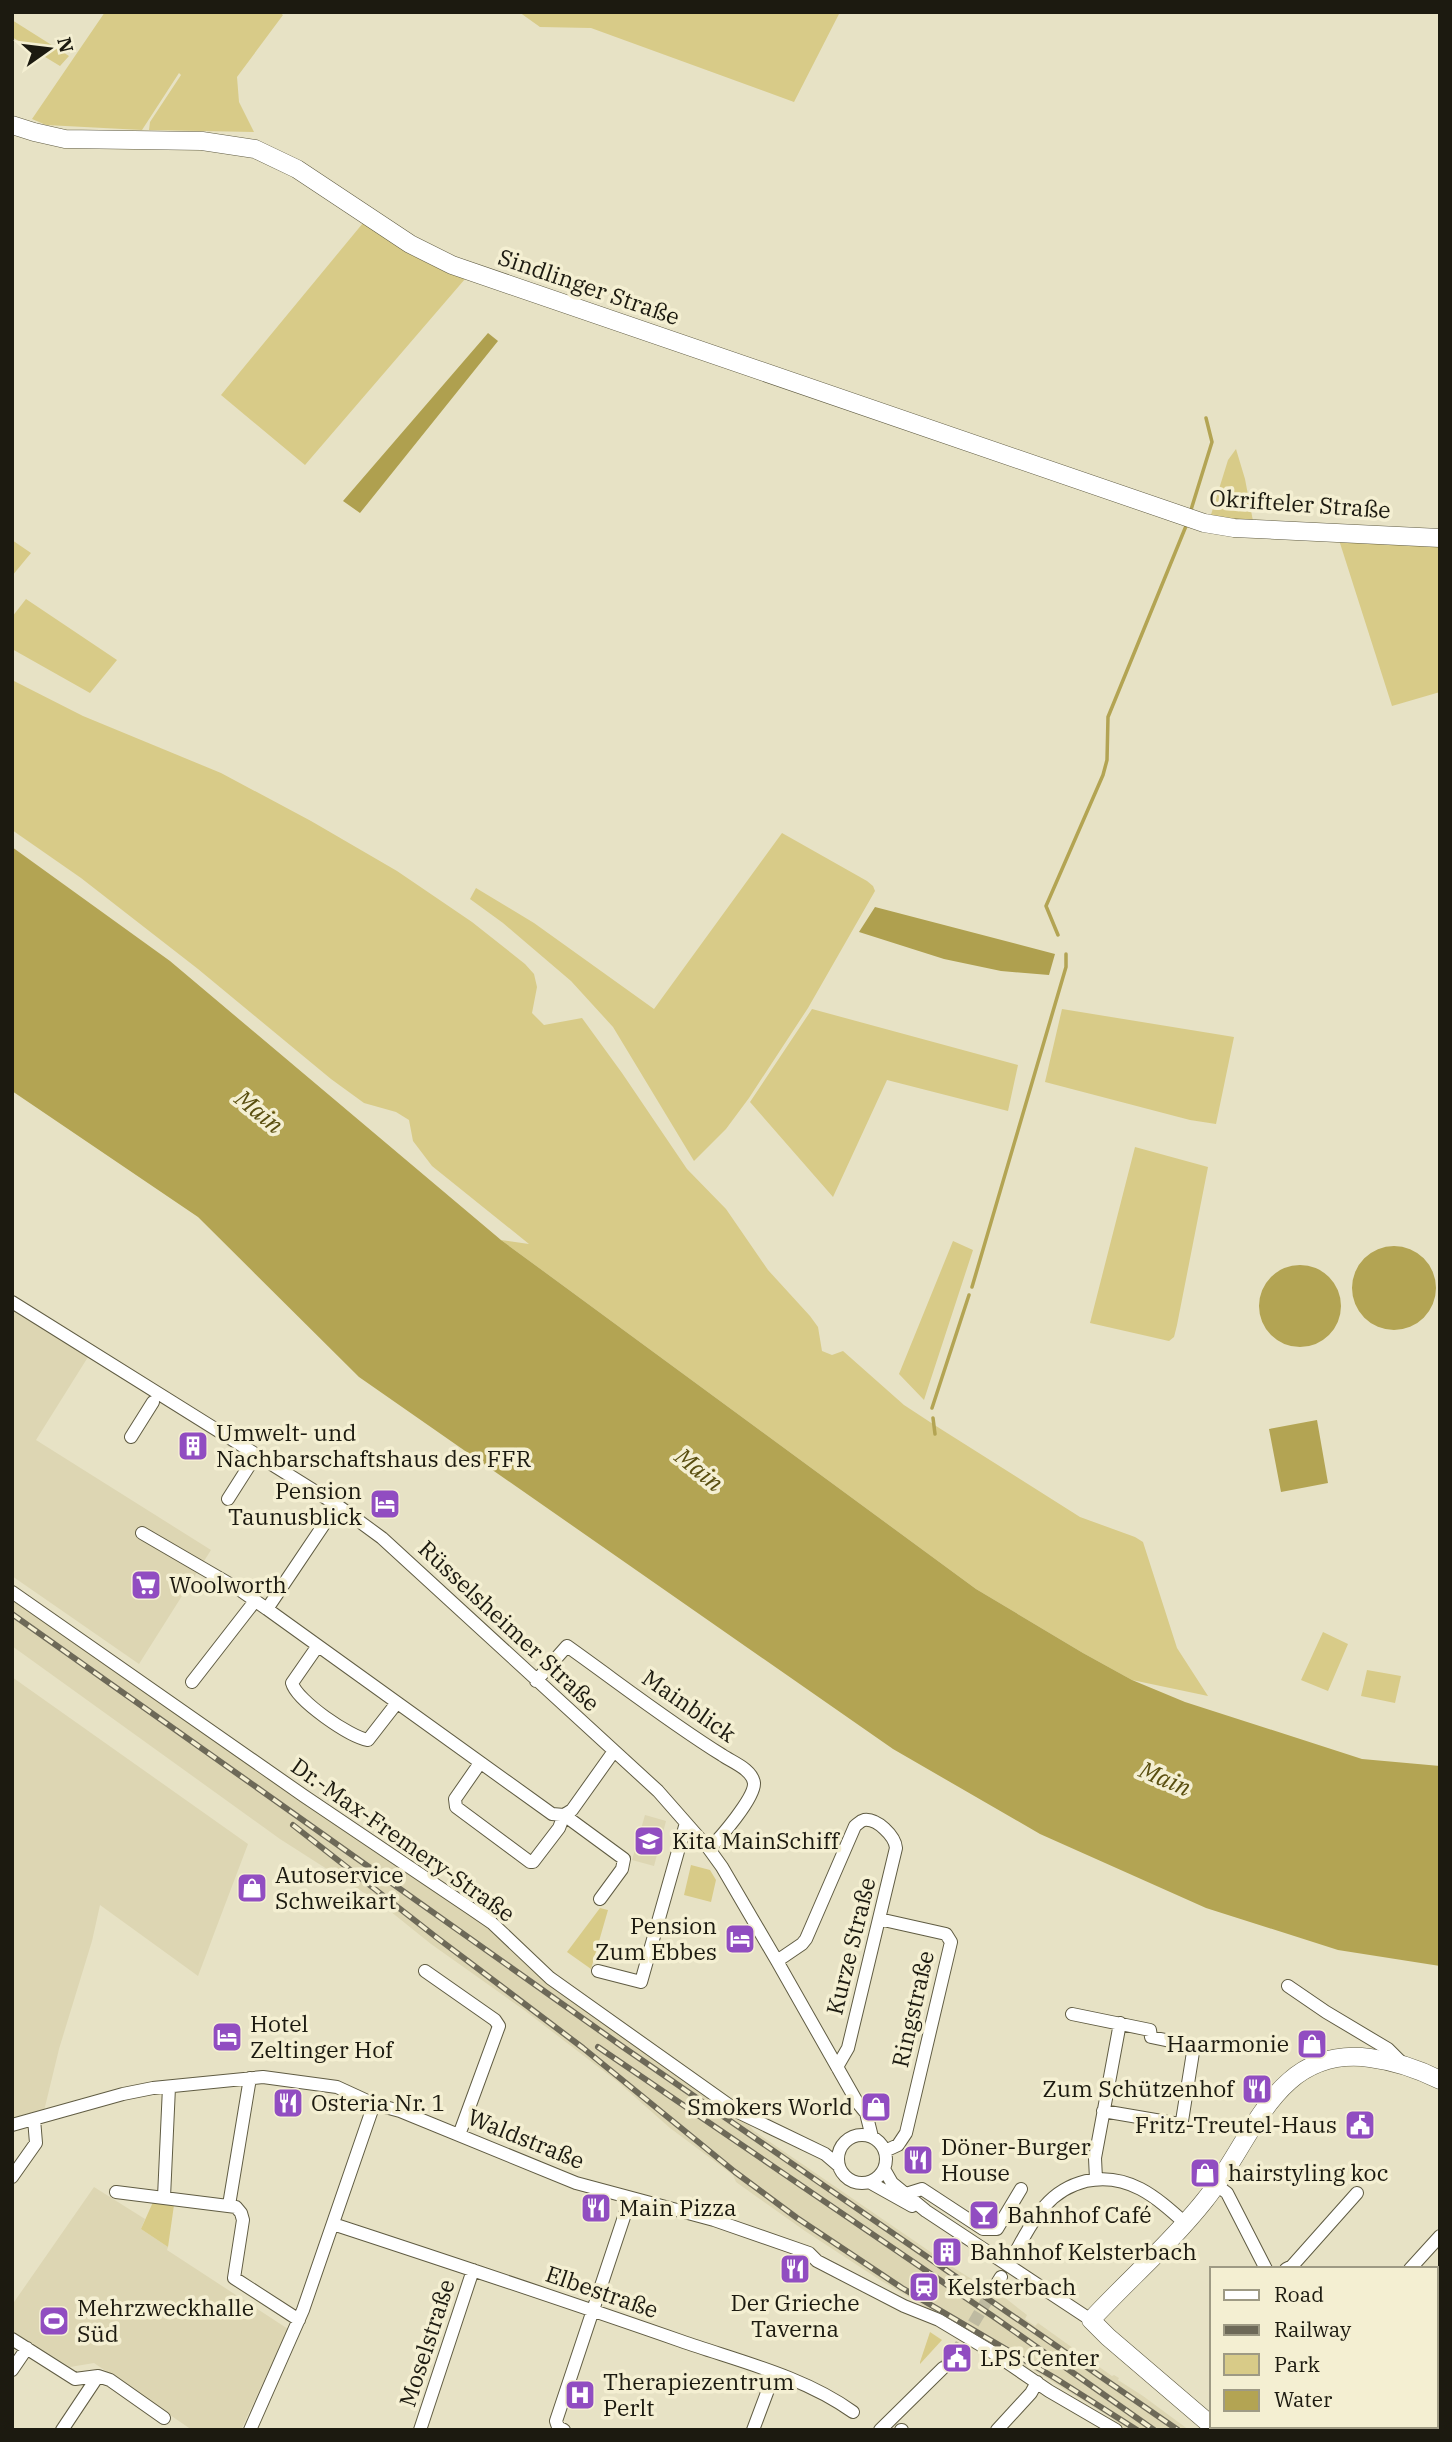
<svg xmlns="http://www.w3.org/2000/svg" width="1452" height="2442" font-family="'IBM Plex Serif',serif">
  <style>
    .built { fill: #ddd6b3 }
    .green { fill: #d8cb88 }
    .forest { fill: #afa04f }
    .water { fill: #b3a453 }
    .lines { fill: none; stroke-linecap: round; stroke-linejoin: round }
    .stream { stroke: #b3a453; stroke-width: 3.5 }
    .street-tunnel { stroke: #bebaa1; stroke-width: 12; stroke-dasharray: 12 6; stroke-linecap: butt }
    .street-casing { stroke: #605c43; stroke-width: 14 }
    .secondary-casing { stroke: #605c43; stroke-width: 19 }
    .street { stroke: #fff; stroke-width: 12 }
    .secondary { stroke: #fff; stroke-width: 18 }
    .rail-casing { stroke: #6d6958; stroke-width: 6 }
    .rail { stroke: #f4efd2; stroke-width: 3.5; stroke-dasharray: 10; stroke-linecap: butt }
    .labels { text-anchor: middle; stroke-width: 7; stroke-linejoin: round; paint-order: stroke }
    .street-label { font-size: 23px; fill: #1c1a10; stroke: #f4efd2 }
    .poi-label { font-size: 23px; fill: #1c1a10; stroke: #f4efd2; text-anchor: start }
    .water-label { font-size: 24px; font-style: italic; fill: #594e0f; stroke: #f4efd2 }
  </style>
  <rect width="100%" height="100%" fill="#e7e2c5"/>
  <path class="built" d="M12,1310L88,1357L36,1440L211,1550L139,1664L12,1576Z
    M12,1599L475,1917L558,1991L680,2079L734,2118L749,2125L754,2131L951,2266L973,2280L975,2277L1004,2297L1027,2315L1025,2319L1035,2326L1038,2323L1112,2376L1114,2375L1119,2378L1118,2380L1143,2396L1189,2430H1127L1113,2419L1045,2377L880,2280L805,2231L736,2182L733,2175L670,2128L618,2082L524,2010L431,1944L380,1903L280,1839L12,1646Z
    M12,1677L248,1844L198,1976L100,1905L92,1941L59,2049L44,2111L12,2120Z
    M645,1815L666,1821L654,1866L632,1860Z
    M94,2187L145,2219L141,2229L168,2247L167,2250L288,2329L241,2430H192L94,2363L70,2367L12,2331V2305Z"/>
  <path class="green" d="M105,12H279L283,15L237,77L239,102L254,132L149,130L150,122L181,75L179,73L142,130L46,125L32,119Z
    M519,12H840L794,102L591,28L540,27Z
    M12,20L69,56L60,66L12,37Z
    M363,223L465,279L305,465L221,395Z
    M1236,449L1245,479L1253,521L1210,518L1228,460Z
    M12,540L31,553L12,576Z
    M1339,540L1440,545V692L1392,706Z
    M26,599L117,660L90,693L12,649V617Z
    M12,680L83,716L221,773L311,821L397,871L472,922L525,964L534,974L537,987L532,1013L544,1025L582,1018L622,1073L687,1169L726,1209L768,1270L810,1316L818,1327L822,1351L832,1355L843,1351L904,1405L936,1426L1080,1517L1135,1537L1143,1542L1177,1648L1208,1696L1132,1680L1083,1653L976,1589L501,1240L529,1244L432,1166L413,1141L409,1120L396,1112L364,1103L331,1079L198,969L81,878L12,830Z
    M782,833L867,881L873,886L875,891L808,1008L749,1098L726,1129L694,1161L613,1027L571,981L503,923L470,899L476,888L534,923L654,1009Z
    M812,1009L1018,1065L1008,1111L887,1080L833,1197L750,1102Z
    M1062,1009L1234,1037L1216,1124L1190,1120L1045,1082Z
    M1135,1147L1208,1167L1177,1325L1174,1337L1169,1341L1090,1323Z
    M953,1241L973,1250L924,1400L899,1374Z
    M1323,1632L1348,1644L1328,1691L1301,1680Z
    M1367,1670L1401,1676L1395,1703L1361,1696Z
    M691,1865L710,1870L716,1880L711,1902L684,1895Z
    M600,1908L608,1910L591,1969L567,1952Z
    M153,2202L174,2205L168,2247L141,2229Z
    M930,2332L942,2340L920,2364V2362Z"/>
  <path class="forest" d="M488,333L498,341L360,513L343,501Z
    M875,907L1055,954L1049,975L1001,971L944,959L859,932Z"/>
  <path class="water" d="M12,847L170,961L501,1240L976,1589L1083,1653L1132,1680L1185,1702L1362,1759L1440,1766V1966L1338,1950L1206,1908L1040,1834L893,1749L359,1377L198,1217L12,1091Z
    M1352 1288a42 42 0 1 1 84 0a42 42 0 1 1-84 0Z
    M1259 1306a41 41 0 1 1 82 0a41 41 0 1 1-82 0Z
    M1317,1420L1328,1483L1281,1492L1269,1429Z"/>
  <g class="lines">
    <path class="stream" d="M1190,513L1212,442L1206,418
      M1058,935L1046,906L1103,775L1107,760L1108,717L1186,526
      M972,1287L1066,967V954
      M932,1408L969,1295
      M933,1418L935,1434"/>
    <path class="street-tunnel" d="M943,2368L960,2346L993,2290"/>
    <g class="street-casing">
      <path id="street" d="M12,1302L337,1505L382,1538L658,1791L709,1849L722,1867L777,1961L857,2102L866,2113L872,2137
        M131,1437L153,1402
        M228,1499L256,1455
        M337,1505L267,1609L552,1814L564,1815L572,1810L614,1751
        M142,1533L240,1590L267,1609
        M12,1592L304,1796L473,1910L492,1923L550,1978L740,2113L825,2154L839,2166
        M317,1647L292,1683C297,1701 350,1737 368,1740L396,1704
        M536,1681L567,1646C619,1683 669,1722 722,1755C732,1762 752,1769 754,1783C755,1798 720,1838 709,1849
        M192,1682L255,1601
        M480,1763L455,1799L456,1807L530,1862H533L559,1828L564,1815L624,1859L622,1869L600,1899
        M879,1919L946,1934L951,1942L906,2133L898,2145L885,2151
        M777,1961L802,1944L806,1939L855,1826C858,1824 860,1821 864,1820C877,1818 895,1836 896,1848L848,2048L837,2067
        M425,1971L495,2020L499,2026L459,2135
        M598,1971L641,1982L686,1823
        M1288,1986L1326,2012L1388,2049L1402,2063
        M1072,2014L1150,2030L1151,2037L1194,2046L1182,2121L1179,2124L1103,2111
        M12,2125L123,2094L153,2088L263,2077L337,2087L374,2104L400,2111L576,2183L714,2220L809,2253L817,2261L904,2306L939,2320L989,2350L1049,2391L1116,2430
        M838 2159a24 24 0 1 1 48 0a24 24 0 1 1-48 0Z
        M884,2169L892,2183L926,2211L1091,2320
        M12,2177L36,2143L34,2119
        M1096,2179L1095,2158L1120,2023
        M869,2182L912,2206
        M1215,2184L1227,2193L1266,2269
        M116,2192L236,2207L241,2213L243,2220L234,2278L299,2320
        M906,2194L922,2189L983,2229H997L1021,2189
        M164,2197L169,2087
        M229,2205L250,2078
        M333,2224C449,2262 566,2301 681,2341C738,2361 803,2376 853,2412
        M1014,2255C1023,2239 1032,2220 1045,2206C1056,2193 1070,2185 1086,2181C1128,2172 1156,2197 1185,2223
        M1286,2269L1292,2266L1357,2193
        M1410,2269L1440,2236
        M993,2290L1001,2277
        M1436,2323L1440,2326
        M12,2339L75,2379L98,2376L110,2380L164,2418
        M12,2370L27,2348
        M1436,2406L1440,2402
        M1338,2426L1340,2430
        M62,2430L98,2376
        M250,2430L303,2310L374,2104
        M420,2430L473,2270
        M564,2430L558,2427L556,2421L630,2199
        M753,2430L774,2374
        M880,2430L943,2368
        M901,2430H902
        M997,2430L1031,2393L1037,2382
        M1410,2430L1414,2426"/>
    </g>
    <g class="secondary-casing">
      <path id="secondary" d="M12,125L34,132L65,139L202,141L255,149L297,169L410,244L452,265L1204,523L1234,528L1440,538
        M1212,2426L1108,2337L1091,2320C1128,2280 1171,2243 1205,2200C1253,2141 1275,2045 1370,2058C1394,2061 1418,2069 1440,2080"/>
    </g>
    <use href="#street" class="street"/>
    <use href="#secondary" class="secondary"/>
    <g class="rail-casing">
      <path id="rail" d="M12,1614L623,2047L1178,2430
        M293,1825L436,1937L583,2048L735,2172L797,2218L902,2288L1055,2378L1137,2430
        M598,2047L994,2317L1154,2430"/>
    </g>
    <use href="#rail" class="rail"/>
  </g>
  <defs>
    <g id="building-square" transform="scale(1.575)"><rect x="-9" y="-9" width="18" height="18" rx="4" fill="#914dc1" stroke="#f4efd2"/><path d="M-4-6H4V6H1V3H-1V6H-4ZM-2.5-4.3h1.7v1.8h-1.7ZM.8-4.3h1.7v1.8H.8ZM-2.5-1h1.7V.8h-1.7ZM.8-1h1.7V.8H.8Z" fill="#fff"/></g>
    <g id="hotel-square" transform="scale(1.575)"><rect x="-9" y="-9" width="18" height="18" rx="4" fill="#914dc1" stroke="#f4efd2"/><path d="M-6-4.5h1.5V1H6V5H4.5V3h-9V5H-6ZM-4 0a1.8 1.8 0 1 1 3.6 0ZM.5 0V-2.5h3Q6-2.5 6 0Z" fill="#fff"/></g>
    <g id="supermarket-square" transform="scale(1.575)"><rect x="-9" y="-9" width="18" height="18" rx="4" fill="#914dc1" stroke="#f4efd2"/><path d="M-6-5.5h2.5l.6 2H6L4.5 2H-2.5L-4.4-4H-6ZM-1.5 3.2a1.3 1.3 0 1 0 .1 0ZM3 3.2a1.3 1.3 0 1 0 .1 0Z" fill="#fff"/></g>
    <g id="school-square" transform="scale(1.575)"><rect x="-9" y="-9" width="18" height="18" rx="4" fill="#914dc1" stroke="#f4efd2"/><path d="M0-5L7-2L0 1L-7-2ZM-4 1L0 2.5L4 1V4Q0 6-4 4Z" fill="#fff"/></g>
    <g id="shop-square" transform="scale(1.575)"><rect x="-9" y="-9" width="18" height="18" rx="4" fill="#914dc1" stroke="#f4efd2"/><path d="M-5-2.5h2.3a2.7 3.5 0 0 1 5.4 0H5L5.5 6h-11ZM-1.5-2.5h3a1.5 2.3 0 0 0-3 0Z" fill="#fff"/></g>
    <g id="restaurant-square" transform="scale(1.575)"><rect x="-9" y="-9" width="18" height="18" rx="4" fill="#914dc1" stroke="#f4efd2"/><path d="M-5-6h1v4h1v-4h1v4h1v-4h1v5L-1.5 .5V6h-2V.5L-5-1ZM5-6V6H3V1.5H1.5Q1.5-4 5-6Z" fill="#fff"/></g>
    <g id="civic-square" transform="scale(1.575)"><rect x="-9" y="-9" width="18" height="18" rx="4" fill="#914dc1" stroke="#f4efd2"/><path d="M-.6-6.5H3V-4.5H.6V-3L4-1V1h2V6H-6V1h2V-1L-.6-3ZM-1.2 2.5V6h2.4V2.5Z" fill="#fff"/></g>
    <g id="bar-square" transform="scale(1.575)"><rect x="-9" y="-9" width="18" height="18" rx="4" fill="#914dc1" stroke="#f4efd2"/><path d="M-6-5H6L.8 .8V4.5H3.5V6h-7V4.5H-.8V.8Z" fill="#fff"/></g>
    <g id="station-square" transform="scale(1.575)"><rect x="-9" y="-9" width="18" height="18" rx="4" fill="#914dc1" stroke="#f4efd2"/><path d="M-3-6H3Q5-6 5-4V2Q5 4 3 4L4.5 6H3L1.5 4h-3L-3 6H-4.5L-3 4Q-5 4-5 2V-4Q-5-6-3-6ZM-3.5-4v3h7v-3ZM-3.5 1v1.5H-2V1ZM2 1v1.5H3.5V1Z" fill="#fff"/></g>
    <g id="stadium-square" transform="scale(1.575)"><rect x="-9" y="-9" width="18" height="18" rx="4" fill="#914dc1" stroke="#f4efd2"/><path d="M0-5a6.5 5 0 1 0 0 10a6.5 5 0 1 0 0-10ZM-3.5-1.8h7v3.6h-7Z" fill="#fff"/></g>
    <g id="hospital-square" transform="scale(1.575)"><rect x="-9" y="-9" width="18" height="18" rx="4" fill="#914dc1" stroke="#f4efd2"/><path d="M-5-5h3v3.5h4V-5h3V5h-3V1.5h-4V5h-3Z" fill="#fff"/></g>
  </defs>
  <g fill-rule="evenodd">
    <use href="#building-square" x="193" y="1446"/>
    <use href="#hotel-square" x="385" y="1504"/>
    <use href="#supermarket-square" x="146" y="1585"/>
    <use href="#school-square" x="649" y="1841"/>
    <use href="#shop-square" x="252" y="1888"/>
    <use href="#hotel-square" x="740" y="1939"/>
    <use href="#hotel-square" x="227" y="2037"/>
    <use href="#shop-square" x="1312" y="2044"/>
    <use href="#restaurant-square" x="1257" y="2089"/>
    <use href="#restaurant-square" x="288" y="2103"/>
    <use href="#shop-square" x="876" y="2107"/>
    <use href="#civic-square" x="1360" y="2125"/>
    <use href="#restaurant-square" x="918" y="2160"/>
    <use href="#shop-square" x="1205" y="2173"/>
    <use href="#restaurant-square" x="596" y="2208"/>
    <use href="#bar-square" x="984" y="2215"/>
    <use href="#building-square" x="947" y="2252"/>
    <use href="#restaurant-square" x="795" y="2269"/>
    <use href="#station-square" x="924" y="2287"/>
    <use href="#stadium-square" x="54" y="2321"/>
    <use href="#civic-square" x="957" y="2358"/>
    <use href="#hospital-square" x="580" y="2395"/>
  </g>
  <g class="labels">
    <g class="street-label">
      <text transform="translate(589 287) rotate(19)" y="8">Sindlinger Straße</text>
      <text transform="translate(1300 504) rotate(4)" y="8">Okrifteler Straße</text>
      <text transform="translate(509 1626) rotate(43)" y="8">Rüsselsheimer Straße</text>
      <text transform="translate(689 1706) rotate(35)" y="8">Mainblick</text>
      <text transform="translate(403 1840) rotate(35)" y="8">Dr.-Max-Fremery-Straße</text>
      <text transform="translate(851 1946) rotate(-76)" y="8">Kurze Straße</text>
      <text transform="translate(913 2009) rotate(-77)" y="8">Ringstraße</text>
      <text transform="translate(526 2139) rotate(22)" y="8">Waldstraße</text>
      <text transform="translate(602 2292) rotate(19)" y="8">Elbestraße</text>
      <text transform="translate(427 2343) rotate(-72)" y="8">Moselstraße</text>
    </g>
    <g class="poi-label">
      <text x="216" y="1441">Umwelt- und<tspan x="216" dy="26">Nachbarschaftshaus des FFR</tspan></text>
      <text x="362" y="1499" text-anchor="end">Pension<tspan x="362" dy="26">Taunusblick</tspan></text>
      <text x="169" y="1593">Woolworth</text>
      <text x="672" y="1849">Kita MainSchiff</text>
      <text x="275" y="1883">Autoservice<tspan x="275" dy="26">Schweikart</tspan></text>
      <text x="717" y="1934" text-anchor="end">Pension<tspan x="717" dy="26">Zum Ebbes</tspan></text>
      <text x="250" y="2032">Hotel<tspan x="250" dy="26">Zeltinger Hof</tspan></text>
      <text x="1289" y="2052" text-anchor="end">Haarmonie</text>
      <text x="1234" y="2097" text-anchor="end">Zum Schützenhof</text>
      <text x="311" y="2111">Osteria Nr. 1</text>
      <text x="853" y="2115" text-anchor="end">Smokers World</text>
      <text x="1337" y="2133" text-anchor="end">Fritz-Treutel-Haus</text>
      <text x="941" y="2155">Döner-Burger<tspan x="941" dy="26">House</tspan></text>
      <text x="1228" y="2181">hairstyling koc</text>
      <text x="619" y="2216">Main Pizza</text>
      <text x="1007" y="2223">Bahnhof Café</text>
      <text x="970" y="2260">Bahnhof Kelsterbach</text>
      <text x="947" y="2295">Kelsterbach</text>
      <text x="795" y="2311" text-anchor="middle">Der Grieche<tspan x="795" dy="26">Taverna</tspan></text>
      <text x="77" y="2316">Mehrzweckhalle<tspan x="77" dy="26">Süd</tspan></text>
      <text x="980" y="2366">LPS Center</text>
      <text x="603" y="2390">Therapiezentrum<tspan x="603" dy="26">Perlt</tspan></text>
    </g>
    <g class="water-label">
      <text transform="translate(259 1112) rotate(39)" y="8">Main</text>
      <text transform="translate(699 1470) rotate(39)" y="8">Main</text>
      <text transform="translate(1165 1779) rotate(23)" y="8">Main</text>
    </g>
  </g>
  <rect width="1452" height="2442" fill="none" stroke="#1c1a10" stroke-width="28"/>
  <rect x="1210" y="2267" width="228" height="161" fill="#f4efd2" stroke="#9e9a84" stroke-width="2"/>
  <rect x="1224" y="2290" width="35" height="10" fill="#ffffff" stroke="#9e9a84" stroke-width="2"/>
  <text x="1274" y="2302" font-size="21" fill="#1c1a10">Road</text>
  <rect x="1224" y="2325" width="35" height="10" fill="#6d6958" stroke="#9e9a84" stroke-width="2"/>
  <text x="1274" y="2337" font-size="21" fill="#1c1a10">Railway</text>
  <rect x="1224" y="2354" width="35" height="21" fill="#d8cb88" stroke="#9e9a84" stroke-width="2"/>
  <text x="1274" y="2372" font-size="21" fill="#1c1a10">Park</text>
  <rect x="1224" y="2390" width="35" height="21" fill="#b3a453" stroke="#9e9a84" stroke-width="2"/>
  <text x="1274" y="2407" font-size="21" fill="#1c1a10">Water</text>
  <g transform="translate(49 49) rotate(76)" stroke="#f4efd2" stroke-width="5" paint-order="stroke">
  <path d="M0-5L12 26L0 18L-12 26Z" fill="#1c1a10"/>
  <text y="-10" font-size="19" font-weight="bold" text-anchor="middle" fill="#1c1a10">N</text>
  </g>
</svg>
